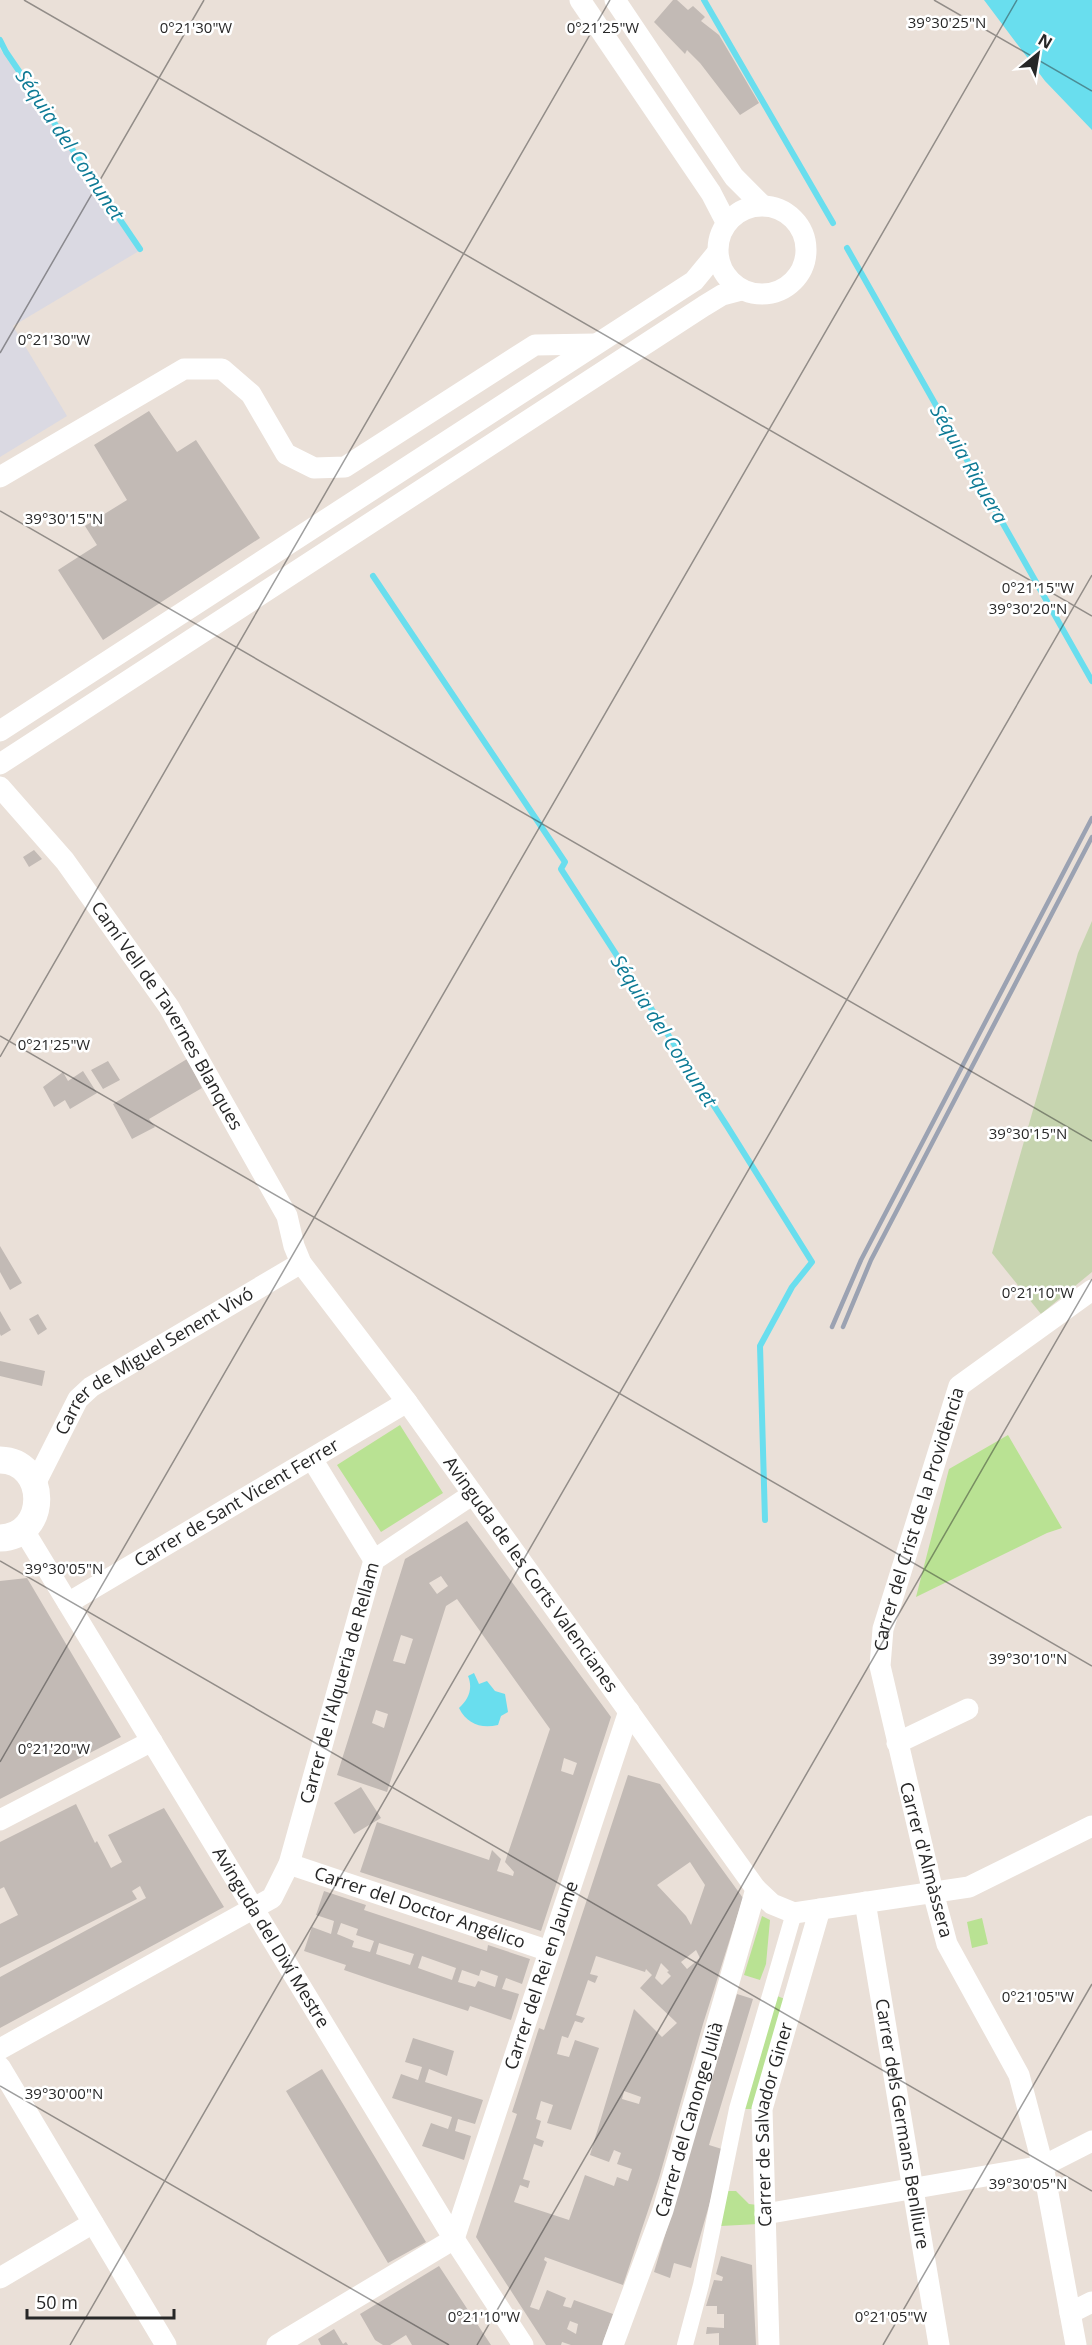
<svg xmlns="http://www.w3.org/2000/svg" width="1092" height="2345" font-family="'Open Sans',sans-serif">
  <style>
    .industrial { fill: #dad9e2 }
    .green { fill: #b9e293 }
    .cemetery { fill: #c6d4af }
    .water { fill: #69deee }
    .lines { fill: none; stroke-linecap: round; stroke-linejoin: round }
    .stream { stroke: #69deee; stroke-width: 6 }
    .building { fill: #c2bab5; fill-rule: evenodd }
    .pedestrian { stroke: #fff; stroke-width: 16 }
    .minor { stroke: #fff; stroke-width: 21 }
    .tertiary { stroke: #fff; stroke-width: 27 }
    .rail { stroke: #9ba2b2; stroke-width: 4.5 }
    .ticks { fill: none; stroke: #272727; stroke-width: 1.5; stroke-opacity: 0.45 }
    .labels { text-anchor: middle; stroke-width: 5; stroke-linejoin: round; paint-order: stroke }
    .street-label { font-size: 18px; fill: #272727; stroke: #fff }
    .water-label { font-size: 20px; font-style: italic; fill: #0d7a95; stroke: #fff }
    .ticks-label { font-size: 15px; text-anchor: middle; fill: #272727; stroke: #fff; stroke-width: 5; stroke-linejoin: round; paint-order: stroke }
  </style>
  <rect width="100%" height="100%" fill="#eae0d8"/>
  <path class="industrial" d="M0,49L139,251L13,326L67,416L0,457Z"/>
  <path class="green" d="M400,1425L443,1493L381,1532L337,1465Z
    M1008,1435L1062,1528L1047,1533L916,1597L949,1469Z
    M762,1916L770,1920L766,1964L760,1980L744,1975Z
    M982,1918L988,1944L972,1948L967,1922Z
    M777,1996L785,1999L754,2109H743Z
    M722,2191H736L749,2204L758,2205V2224L721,2226Z"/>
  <path class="cemetery" d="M1092,921V1272L1041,1314L992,1253L1078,953Z"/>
  <path class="water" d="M984,0H1092V130L1045,81Z
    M474,1673L479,1684L487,1681L495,1691L505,1694L508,1712L501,1716L498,1725C481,1729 467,1724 459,1708C469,1699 473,1688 468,1676Z"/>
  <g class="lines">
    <path class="stream" d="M704,0L833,223
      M0,40L6,52L140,249
      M847,248L1092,681
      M373,576L565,862L561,869L727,1126L812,1262L792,1287L760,1346L765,1520"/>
  </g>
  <path class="building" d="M673,0H677L688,10L693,6L705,17L701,21L719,35L759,103L740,115L700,63L687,50L685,54L654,22Z
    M149,411L177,452L196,440L260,538L103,640L58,570L97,545L85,526L127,500L94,445Z
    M34,850L42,859L29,867L23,857Z
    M187,1059L202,1088L149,1119L155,1127L132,1139L113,1104Z
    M108,1061L120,1080L103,1089L91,1070Z
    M83,1071L97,1093L70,1109L65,1100L54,1107L43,1087L63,1072L68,1081Z
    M0,1246L22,1283L10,1290L0,1272Z
    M0,1311L11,1330L1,1336L0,1334Z
    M38,1314L47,1329L38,1335L29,1319Z
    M0,1361L45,1371L42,1386L0,1376Z
    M467,1521L611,1717L541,1931L360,1872L377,1822L489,1860L492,1850L501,1859L497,1871L513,1876L514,1872L505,1862L550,1729L457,1599L446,1606L387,1792L337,1775L405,1559ZM441,1576L448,1586L437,1594L429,1583ZM401,1635L413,1639L405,1664L393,1661ZM376,1710L388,1714L384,1728L372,1723ZM564,1758L577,1763L573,1775L561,1771Z
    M27,1578L121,1737L0,1799V1581Z
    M628,1775L660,1784L743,1898L703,2024L659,2178L623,2285L545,2257L544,2260L547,2262L530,2307L539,2310L547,2290L566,2298L563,2306L571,2308L574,2300L613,2314L602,2345H571L562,2342L561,2345H546L476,2237L517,2114L512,2112L539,2028L544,2030ZM690,1862L705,1885L691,1925L686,1916L657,1885ZM696,1950L700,1958L687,1969L681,1962ZM596,1956L645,1972L646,1969L652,1975L640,1988L677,2023L662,2037L634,2009L590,2155L609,2162L614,2150L621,2153L617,2164L632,2169L628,2181L617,2177L614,2186L585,2175L569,2220L514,2202L520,2185L528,2188L530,2181L523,2179L534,2144L542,2147L544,2141L536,2138L541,2121L536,2119L541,2101L553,2105L547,2123L571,2130L599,2048L575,2040L569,2057L557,2054L562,2036L568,2038L575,2021L582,2023L585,2018L576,2015L588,1980L595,1983L598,1976L590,1974ZM661,1963L669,1971L667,1972L671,1976L662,1985L655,1978ZM624,2091L641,2097L639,2104L622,2099ZM570,2321L578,2324L576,2334L567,2329Z
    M361,1787L381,1818L354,1834L334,1803Z
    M76,1804L95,1843L97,1841L111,1868L122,1862L108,1835L164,1808L224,1907L0,2028V1977L146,1898L140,1886L132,1891L137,1899L0,1968V1924L18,1915L4,1887L0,1889V1842Z
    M324,1891L366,1905L364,1910L487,1951L488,1945L530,1959L522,1984L506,1978L502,1989L519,1994L511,2020L470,2006L468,2011L385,1984L344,1970L346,1965L304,1951L312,1927L331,1934L334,1921L316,1915ZM341,1923L358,1929L356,1935L374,1941L370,1952L352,1947L354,1941L337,1934ZM379,1943L414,1954L410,1965L376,1954ZM422,1956L456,1968L452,1980L418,1968ZM462,1970L479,1976L481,1970L498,1976L495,1987L478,1981L475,1987L458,1982Z
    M737,1994L753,1999L709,2145L725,2150L691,2268L674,2263L670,2278L654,2272Z
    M413,2038L454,2051L447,2076L429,2069L425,2082L483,2100L475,2124L458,2119L455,2131L471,2136L464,2160L422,2146L431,2123L448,2129L452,2117L392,2098L401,2074L418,2080L422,2067L405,2062Z
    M322,2069L426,2242L388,2263L286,2091Z
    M721,2256L752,2265L756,2345H719V2333L706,2334L707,2327L724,2328V2314H717V2306H706L714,2280L722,2281L723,2277L716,2274Z
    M439,2266L491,2345H412L406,2335L390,2345H383L375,2340L360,2314Z
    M334,2329L343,2344L346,2342L348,2345H321L318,2339Z"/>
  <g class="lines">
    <path class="pedestrian" d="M685,2345L701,2285L737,2109L794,1913"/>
    <g class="minor">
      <path d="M580,0L711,193L726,222"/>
      <path d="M615,0L734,177L762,205"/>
      <circle cx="762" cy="250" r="44"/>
      <path d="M0,477L184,369H222L251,394L286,454L314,468L345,467L535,345L596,344"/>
      <path d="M0,731L694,281L717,253"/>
      <path d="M0,764L704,306L722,295L741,290"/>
      <path id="s1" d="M0,787L65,861L169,1007L287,1216L294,1246L301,1263L407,1402L756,1889L772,1904L794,1913L969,1887L1092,1826"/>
      <path d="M312,1459L374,1560"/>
      <path id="s2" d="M35,1484L78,1399L91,1387L301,1263"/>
      <path id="s3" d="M23,1529L454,2239L523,2345"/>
      <path id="s4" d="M68,1603L407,1402"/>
      <path d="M897,1743L968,1709"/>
      <path d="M0,1820L152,1741"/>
      <path id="s5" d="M289,1864L549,1951"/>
      <path id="s6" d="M865,1902L939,2345"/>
      <path id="s7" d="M0,2049L272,1898L289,1864L374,1560L473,1494"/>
      <path d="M0,2067L166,2345"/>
      <path d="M765,2214L1043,2166L1092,2141"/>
      <path d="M0,2278L93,2223"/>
      <path d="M1070,2313L1092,2302"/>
      <path id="s8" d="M277,2345L454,2239L629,1711"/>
      <path id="s9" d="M613,2345L663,2210L756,1889"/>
      <path id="s10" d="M769,2345L762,2109L820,1909"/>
      <path id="s11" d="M1076,2345L1043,2166L1019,2075L947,1944L933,1892L880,1666L883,1629L959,1386L1092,1290"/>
    </g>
    <path class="tertiary" d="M0,1460C49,1461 49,1537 0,1538"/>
    <path class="rail" d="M832,1327L861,1260L1092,818
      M843,1327L871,1260L1092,837"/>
  </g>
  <path class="ticks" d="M24,0L1092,616M934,0L1092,91M0,353L204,0M0,511L1092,1141M0,1036L1092,1666M0,1057L610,0M0,1561L1092,2191M0,1762L1017,0M0,2086L449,2345M70,2345L1092,575M477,2345L1092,1279M883,2345L1092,1984"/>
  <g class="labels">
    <g class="street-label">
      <text dy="6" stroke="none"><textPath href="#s1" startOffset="284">Camí Vell de Tavernes Blanques</textPath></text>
      <text dy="6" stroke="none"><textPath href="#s2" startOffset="178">Carrer de Miguel Senent Vivó</textPath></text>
      <text dy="6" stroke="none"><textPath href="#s4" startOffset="196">Carrer de Sant Vicent Ferrer</textPath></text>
      <text dy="6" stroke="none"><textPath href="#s11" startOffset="864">Carrer del Crist de la Providència</textPath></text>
      <text dy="6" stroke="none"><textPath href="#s1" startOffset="954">Avinguda de les Corts Valencianes</textPath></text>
      <text dy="6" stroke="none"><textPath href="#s7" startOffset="537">Carrer de l'Alqueria de Rellam</textPath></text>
      <text transform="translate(926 1860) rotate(75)" y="6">Carrer d'Almàssera</text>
      <text dy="6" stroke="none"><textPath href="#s5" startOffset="138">Carrer del Doctor Angélico</textPath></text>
      <text dy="6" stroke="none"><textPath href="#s3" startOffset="478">Avinguda del Diví Mestre</textPath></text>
      <text dy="6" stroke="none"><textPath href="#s8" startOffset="484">Carrer del Rei en Jaume</textPath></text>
      <text dy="6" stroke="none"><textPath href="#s9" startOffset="238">Carrer del Canonge Julià</textPath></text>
      <text dy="6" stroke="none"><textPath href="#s6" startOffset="225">Carrer dels Germans Benlliure</textPath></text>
      <text dy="6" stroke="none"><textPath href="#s10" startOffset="222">Carrer de Salvador Giner</textPath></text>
    </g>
    <g class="water-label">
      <text transform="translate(70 145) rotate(56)" y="7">Séquia del Comunet</text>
      <text transform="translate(969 464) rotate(60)" y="7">Séquia Riquera</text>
      <text transform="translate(664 1031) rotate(57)" y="7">Séquia del Comunet</text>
    </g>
  </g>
  <g class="ticks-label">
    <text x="947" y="28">39°30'25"N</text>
    <text x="196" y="33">0°21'30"W</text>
    <text x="603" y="33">0°21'25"W</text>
    <text x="54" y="345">0°21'30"W</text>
    <text x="64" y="524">39°30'15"N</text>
    <text x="1038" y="593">0°21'15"W</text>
    <text x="1028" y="614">39°30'20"N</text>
    <text x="54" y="1050">0°21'25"W</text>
    <text x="1028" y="1139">39°30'15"N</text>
    <text x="1038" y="1298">0°21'10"W</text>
    <text x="64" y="1574">39°30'05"N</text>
    <text x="1028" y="1664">39°30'10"N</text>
    <text x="54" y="1754">0°21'20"W</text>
    <text x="1038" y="2002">0°21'05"W</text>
    <text x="64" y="2099">39°30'00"N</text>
    <text x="1028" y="2189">39°30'05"N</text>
    <text x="484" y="2322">0°21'10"W</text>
    <text x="891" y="2322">0°21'05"W</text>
  </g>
  <g transform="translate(1038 54) rotate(30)" stroke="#ffffff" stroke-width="4.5" paint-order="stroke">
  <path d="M0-4.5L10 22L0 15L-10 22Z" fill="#272727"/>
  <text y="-9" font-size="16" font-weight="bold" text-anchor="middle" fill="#272727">N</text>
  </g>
  <path d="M27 2309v9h147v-9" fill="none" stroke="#272727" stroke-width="3"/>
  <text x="36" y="2309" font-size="18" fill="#272727" stroke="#ffffff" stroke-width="4.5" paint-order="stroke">50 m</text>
</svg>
